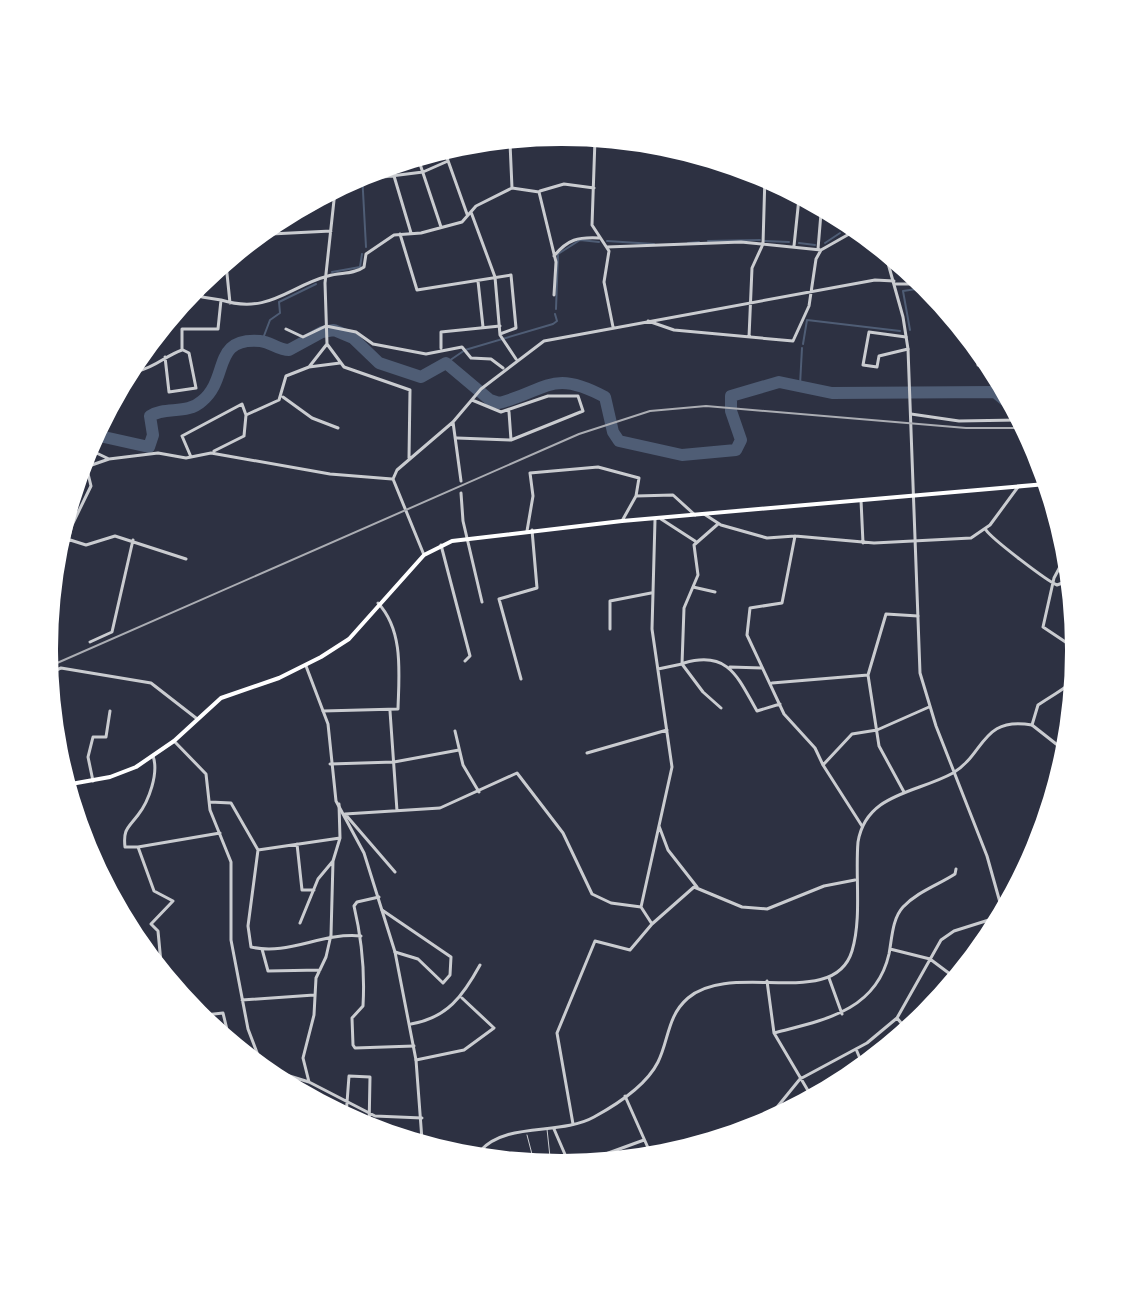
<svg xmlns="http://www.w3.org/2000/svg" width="1123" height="1300" font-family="Overpass,sans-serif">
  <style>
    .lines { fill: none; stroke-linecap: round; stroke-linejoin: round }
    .stream { stroke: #4f5d75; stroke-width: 2 }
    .river { stroke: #4f5d75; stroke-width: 12 }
    .service { stroke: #caccd0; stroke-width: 1 }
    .minor { stroke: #caccd0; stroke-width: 3 }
    .tertiary { stroke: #caccd0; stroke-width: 3 }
    .primary { stroke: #fff; stroke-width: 4 }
    .rail { stroke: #abadb3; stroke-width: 2 }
  </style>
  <rect width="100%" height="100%" fill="#2d3142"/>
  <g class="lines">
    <path class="stream" d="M362,173L366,247
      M607,241L654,244
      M708,241L760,240
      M765,241L789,242
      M688,243L699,242
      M799,243L815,245
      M825,243L840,233
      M332,272L360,267L362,254
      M556,309L558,254L580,240L599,242
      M910,330L903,291L930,287
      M262,341L270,320L280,313L279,302L316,284
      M803,344L807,320L900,331
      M446,363L465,350L553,324L557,321L555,314
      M800,385L802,348"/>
    <path class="river" d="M95,435L149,447L153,435L150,416C165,406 187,415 202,401C230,378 211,337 260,341C271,342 278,350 289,350L322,332L334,330L353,338L379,363L421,377L446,363L490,400L499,403C547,391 551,368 605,397L613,432L619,441L682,455L736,450L741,440L731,411V396L779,382L832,393L995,392L1006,401"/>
    <path class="service" d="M527,1135L533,1158L550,1157L547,1129"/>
    <path class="minor" d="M595,139L592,225L609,251L604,282L613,327
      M510,143L512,188
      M446,155L467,214
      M419,161L441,227
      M376,169L375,178L423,172L448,161
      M394,176L411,233
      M335,191L325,283L327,344L344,367L410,390L409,458
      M540,191L564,184L594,188
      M471,212L495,277L500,335L516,359
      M271,234L331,231
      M400,234L417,290L511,275L516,328L500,334
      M794,246L799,198
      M607,247L741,242L821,250L851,233
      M818,249L821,213
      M554,256C568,239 578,237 599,238
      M226,264L230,303
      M201,281L202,297L221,300
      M478,281L483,327
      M895,284H928
      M648,321L674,330L793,341L809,306L816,259L821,250
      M286,329L303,337L326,326L356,332L373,344L426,354L462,347L471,358L491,359L503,368
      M749,337L752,268L763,244L765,175
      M906,337L869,332L863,365L877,367L879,356L908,349
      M441,348V332L500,326
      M165,357L169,392L196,388L189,353L183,350
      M978,360V365H982
      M309,367L340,363
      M138,371C156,367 165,356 182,350V329H218L221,300C269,315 289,286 328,276C340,272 353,275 364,267L366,254L394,235L421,233L462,222L476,206L512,188L539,192L556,262L554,295
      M283,397L312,418L338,428
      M509,412L511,440
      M911,414L959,421L1018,420
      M453,422L461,481
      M457,438L511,440L583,411L578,396H548L501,412L472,400
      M86,448L109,459L158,453L186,458L211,453L330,474L392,479
      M214,451L244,436L246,415L279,400L286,376L309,367L327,344
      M191,457L182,436L242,404L246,415
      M86,467L109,459
      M461,493L463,521L482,602
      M636,496L673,495L695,515
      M861,500L863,543
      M704,514L721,525L767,538L795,536L874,543L971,538L990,525L1018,487
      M661,519L695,541
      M718,524L694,545L698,575L684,608L682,664L703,692L721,708
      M986,530C992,539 1047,581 1057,585L1065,582
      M527,531L533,496L530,473L598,467L639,478L636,496L622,521
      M795,536L782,603L750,608L747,635L784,714L815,748L823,765
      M67,539L86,545L115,536L186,559
      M441,545L470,656L465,661
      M424,555L393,479L397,470L453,422L481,389L544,341L875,280L894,281
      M61,567L72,525L91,486L83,453
      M693,587L715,592
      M610,629V601L651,593
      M90,642L112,632L133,540
      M684,663C729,650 738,678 757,711L780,704
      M730,667L762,668
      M658,669L682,664
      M49,673L61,668L151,683L196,718
      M521,679L499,599L537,588L532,530
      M772,683L868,675
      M323,711L398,709C399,674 404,631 378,603
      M390,711L397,811
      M1032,725L1038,705C1083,675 1066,695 1070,645L1043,627L1054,578L1062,563
      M455,731L463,765L479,792
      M174,741L206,774L210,810L231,862V940L248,1029L259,1058
      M587,753L667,730
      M330,764L394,762L459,750
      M93,781L88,757L93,737H106L110,711
      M904,792L879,746L868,675L886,614L918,616
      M210,802L231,803L258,850L340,838
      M345,814L440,808L517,773L563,833L592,894L611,903L641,907
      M345,814L395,872
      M659,826L668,850L697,887
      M862,826L823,765L852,734L877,730L929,707
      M297,844L302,890H314
      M138,847H125C123,829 128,828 138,815C149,801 159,773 153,756
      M258,850L248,926L251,947C289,956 321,932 361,936
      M379,897L357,902L354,906C362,940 365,972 363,1006L352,1018L353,1045L355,1048L414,1046
      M382,910L451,957L450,975L443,983L418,959L395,952
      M300,923L318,879L333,861
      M652,924L641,907L672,767L652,629L655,520
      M262,949L268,971L320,970
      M890,949L930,959L954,977
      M161,963L158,931L151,924L173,901L154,891L138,847L220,833
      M829,978L842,1014
      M767,981L774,1033L810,1094
      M242,1000L314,995
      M196,1016L223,1013L229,1038
      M897,1018L907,1030
      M411,1024C447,1018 463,996 480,965
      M774,1033C824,1020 876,1011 889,954C892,939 892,919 903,907C917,892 938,885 955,874L956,869
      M856,1049L861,1061
      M416,1060L464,1050L494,1028L462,998
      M283,1074L309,1082L375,1116L422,1118
      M309,1082L303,1058L314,1015L316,978L326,957L331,935L333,861L340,838L339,804
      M625,1096L649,1150
      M346,1116L349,1076L370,1077L369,1129
      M573,1124L557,1033L595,941L630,950L652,924L694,887L742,907L767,909L824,886L855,880
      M760,1128L800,1079L867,1043L897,1018L941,940L954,931L992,919
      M554,1129L570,1166
      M581,1163L644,1140"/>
    <path class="tertiary" d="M886,256L903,317L908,349L920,673L936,726L987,856L1001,906
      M306,666L328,724L336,801L364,853L395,952L416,1060L422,1140
      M480,1151C507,1121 560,1136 594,1117C616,1105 646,1086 658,1062C669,1040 667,1016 688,998C731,960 834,1011 852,951C862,918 855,876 858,842C866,793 917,793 953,773C985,754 981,716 1032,725L1060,747"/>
    <path class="primary" d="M71,784L110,777L136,767L174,741L221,698L279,678L321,657L349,639L424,555L452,541L622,521L1046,484"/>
    <path class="rail" d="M48,667L579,434L650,411L706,406L966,428H1023"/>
  </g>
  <path d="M0 0H1123V1300H0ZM561 146H562A503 503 0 0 1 1065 649V651A503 503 0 0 1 562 1154H561A503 503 0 0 1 58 651V649A503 503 0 0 1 561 146Z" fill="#fff" fill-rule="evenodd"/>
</svg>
